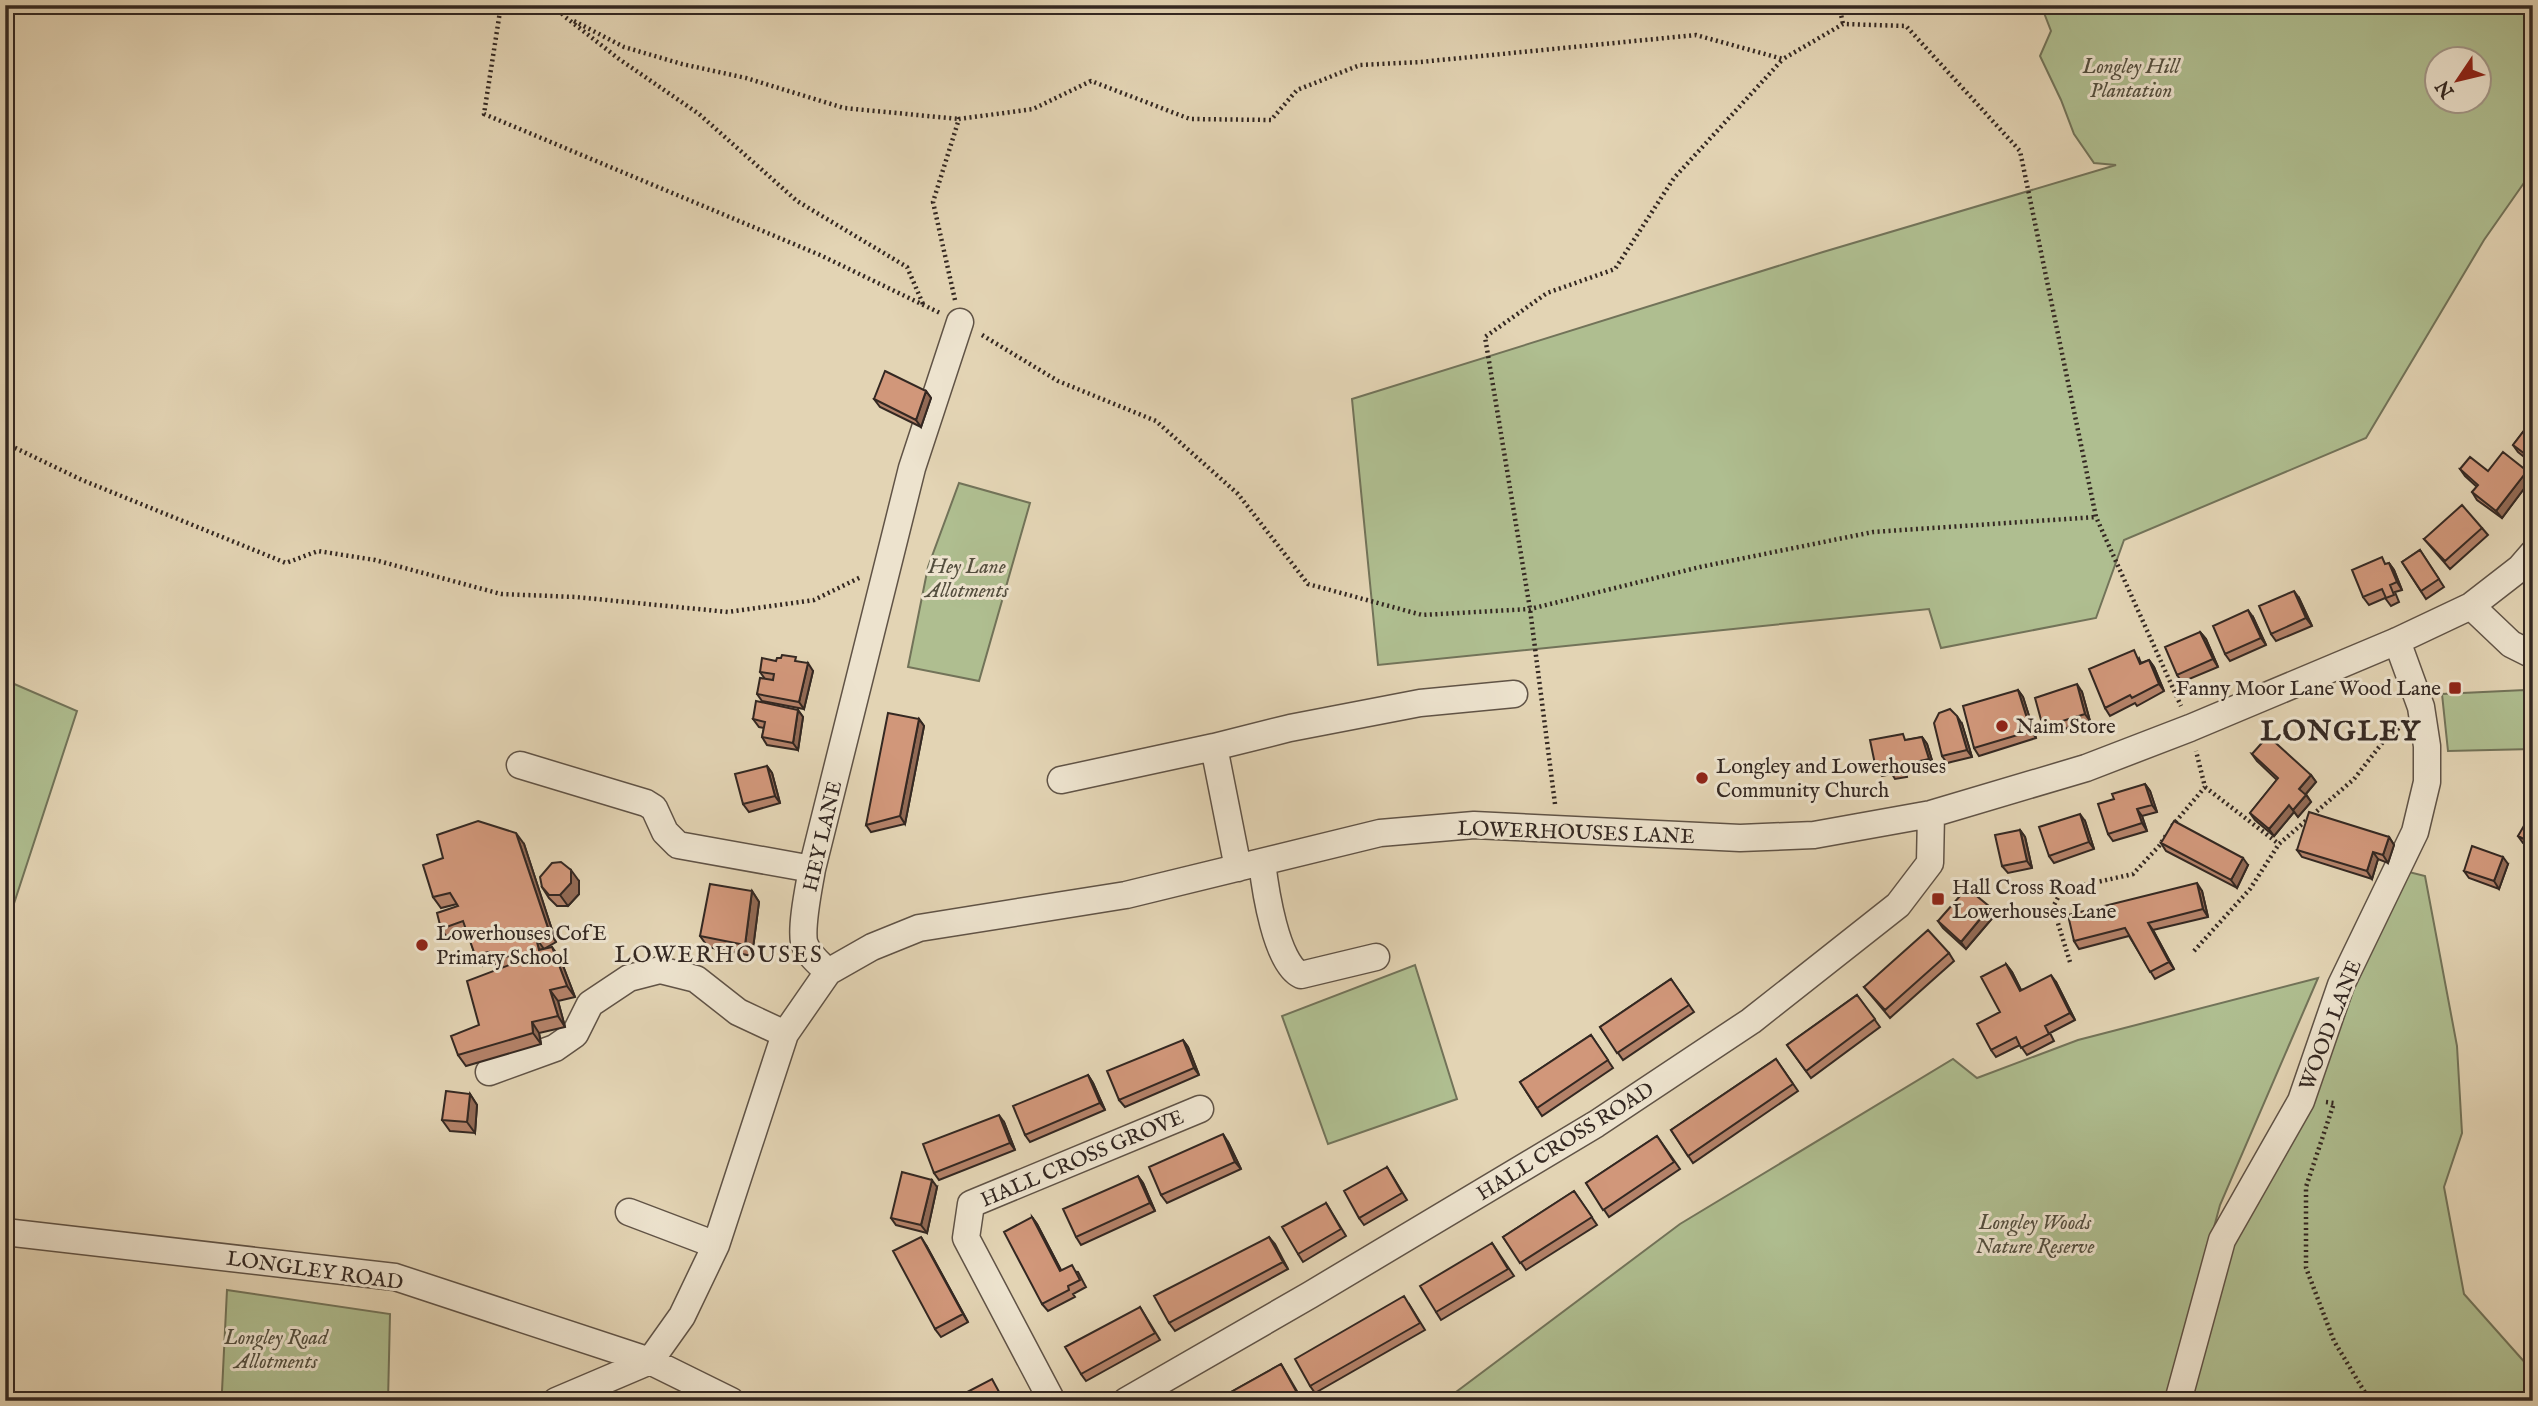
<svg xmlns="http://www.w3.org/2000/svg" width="2538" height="1406" font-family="'IM FELL English',serif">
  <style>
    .green { fill: #afbe90; stroke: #727359; stroke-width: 2; fill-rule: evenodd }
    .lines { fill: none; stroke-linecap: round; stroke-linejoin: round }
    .minor-casing { stroke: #605346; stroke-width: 29 }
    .path { stroke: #342822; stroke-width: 4.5; stroke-dasharray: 2 3.5; stroke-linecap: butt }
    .minor { stroke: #ede3ce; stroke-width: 26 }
    .wall { fill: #b48269; stroke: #342822; stroke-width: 2 }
    .shaded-wall { fill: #926a55; stroke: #342822; stroke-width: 2 }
    .building { fill: #d1977a; stroke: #342822; stroke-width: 2 }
    .poi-dot { fill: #8f2418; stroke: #ede3ce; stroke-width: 2.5 }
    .labels { text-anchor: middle; stroke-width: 6; stroke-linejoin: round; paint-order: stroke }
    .park-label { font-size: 21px; font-style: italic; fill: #534e3e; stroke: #ede3ce }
    .poi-label { font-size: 21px; fill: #342822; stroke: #ede3ce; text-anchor: start }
    .street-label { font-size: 21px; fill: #342822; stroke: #ede3ce }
    .neighbourhood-label { font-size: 23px; letter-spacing: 2px; fill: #342822; stroke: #ede3ce }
    .district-label { font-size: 28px; font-weight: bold; letter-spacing: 2px; fill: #342822; stroke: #ede3ce }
  </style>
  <rect width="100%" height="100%" fill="#e3d4b4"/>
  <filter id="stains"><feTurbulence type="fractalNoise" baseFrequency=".00286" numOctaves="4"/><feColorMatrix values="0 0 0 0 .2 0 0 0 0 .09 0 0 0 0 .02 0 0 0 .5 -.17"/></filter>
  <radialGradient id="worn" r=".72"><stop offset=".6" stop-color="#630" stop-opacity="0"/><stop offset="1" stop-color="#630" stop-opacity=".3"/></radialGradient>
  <path class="green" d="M2041,5H2533V170L2484,240L2366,438L2124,540L2096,618L1941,648L1929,609L1378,665L1352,399L1823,252L2116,165L2094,163L2074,134L2061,100L2040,56L2051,31ZM2436,60H2478V102H2436Z
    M959,483L1030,503L979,681L908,667L928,567Z
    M5,680L77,711L5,931Z
    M2525,690L2533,693V749L2448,751L2442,694Z
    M2393,868L2425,876L2457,1046L2462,1133L2444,1187L2464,1294L2528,1366L2533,1367V1401H2188L2236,1228Z
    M1415,965L1457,1099L1328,1144L1282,1016Z
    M2318,978L2220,1205L2167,1401H1444L1680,1224L1953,1059L1977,1078L2078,1040Z
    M227,1290L390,1314L388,1401H223L222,1391Z"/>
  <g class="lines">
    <g class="minor-casing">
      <path id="minor" d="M2471,606L2511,644L2533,655
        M1214,747L1290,728L1420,703L1514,694
        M520,765L646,803L654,808L665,832L678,845L812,869
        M1061,780L1214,747L1238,868
        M1262,862C1265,888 1276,964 1301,975L1376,957
        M828,972C820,964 807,954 804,942C801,924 809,887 812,869L912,468L960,322
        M489,1072L555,1048L575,1034L590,1004L629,978L660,970L696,979L738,1012L785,1034
        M629,1212L716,1245
        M5,1232L395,1277L650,1361L731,1401
        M556,1401L650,1361L682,1316L716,1245L785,1034L828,972L872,947L919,928L1126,895L1380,833L1474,825L1740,838L1814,835L1931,814L2086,768L2190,728L2397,641L2471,606L2520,568L2533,553
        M1052,1401L966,1238L971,1204L1200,1109
        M1126,1401L1310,1295L1596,1124L1751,1021L1898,905L1930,863L1931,814
        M2178,1401L2222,1240L2301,1101L2341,985L2415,832L2427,782V746L2421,707L2397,641"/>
    </g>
    <path class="path" d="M501,5L484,114L820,255L940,313
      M555,5L564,16L619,59L699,114L797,201L907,267L923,304
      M1839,5L1843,24
      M574,21L624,47L682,64L746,78L844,108L959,119
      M955,300L933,202L959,119L1033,109L1091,81L1190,119L1271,120L1297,90L1360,65L1420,62L1696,35L1783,59L1843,24L1906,26L2020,151L2096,517L2181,706
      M982,335L1058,381L1156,421L1238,494L1308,584L1422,615L1530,609L1700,567L1873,532L2096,517
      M5,443L82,480L286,563L318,551L375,560L501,594L576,597L728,612L814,600L861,577
      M2205,787L2279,844
      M1555,804L1530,609L1485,337L1547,293L1615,269L1674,178L1783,59
      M2172,826L2205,787L2196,751
      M2194,951L2250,889L2279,844L2354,779L2383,742L2400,727
      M2070,962L2053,907L2062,890L2133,874L2159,846L2167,834
      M2326,1102L2334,1103L2306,1187V1268L2334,1341L2370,1401"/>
    <use href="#minor" class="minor"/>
  </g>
  <path class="wall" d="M926,391L931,398L921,427L880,407L874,399Z
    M2533,419V464L2518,452L2513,445Z
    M2460,469L2488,471H2527L2532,478L2502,518L2477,500L2472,492L2477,487L2465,476Z
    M2482,528L2488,535L2450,569L2424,539Z
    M2420,550L2444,587L2426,599L2402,562Z
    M2389,563L2394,570L2402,590L2395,592L2399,602L2391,606L2385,598L2369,605L2363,597L2387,564Z
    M2299,598L2312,626L2276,641L2271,634Z
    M2253,617L2266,645L2230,661L2225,654Z
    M2200,632L2206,639L2218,667L2182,682L2177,675Z
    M2139,658L2141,663L2149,660L2154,667L2164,691L2137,706L2135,703L2110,716L2105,708Z
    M776,661L799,662L813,671L804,709L762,701L757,694L765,679L760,672Z
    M2018,690L2023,697L2036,738L1979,756L1974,748Z
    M2082,692L2090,721L2048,734L2043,727Z
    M798,710L803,717L798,750L767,745L762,737L764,728L759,727L753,719Z
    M919,719L924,726L905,824L871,832L866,825Z
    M1962,724L1972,757L1947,763L1942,756Z
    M1922,737L1927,744L1934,767L1906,772L1907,777L1895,779L1892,774L1882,776L1876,769L1907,740Z
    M2252,754L2311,775L2316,782L2306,794L2311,802L2298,817L2294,812L2274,836L2255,820L2250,813L2277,780L2257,761Z
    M767,766L772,773L780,803L749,812L743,804Z
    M2145,784L2150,791L2157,812L2142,816L2147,831L2113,841L2108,834L2114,799Z
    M2533,819V849L2523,843L2518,836Z
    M2085,821L2094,849L2054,863L2049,856Z
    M2020,830L2025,837L2032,868L2008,873L2002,866Z
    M2389,837L2394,845L2388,863L2378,859L2372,879L2302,857L2297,850Z
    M2161,843L2248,865L2237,888L2166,851Z
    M524,844L556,942L544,949L560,958L575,997L558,1001L565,1027L539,1033L541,1044L466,1066L458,1055L479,1025L498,969L494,963L483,966L475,955L468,933L449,940L441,929L458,906L457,904L441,908L433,897Z
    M2508,864L2499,889L2469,878L2464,871Z
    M579,881V894L568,906H557L549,898L542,887Z
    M752,891L759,902L752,956L708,947L700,936Z
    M2202,891L2208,917L2153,930L2174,969L2155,979L2129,936L2079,949L2074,941Z
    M1995,915L1966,949L1943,928L1938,921Z
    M1949,953L1954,961L1890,1018L1864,987Z
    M2006,964L2012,972L2021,990L2056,982L2075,1020L2050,1033L2054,1041L2027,1055L2020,1045L1996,1057L1991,1050L2000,1012Z
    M1671,979L1694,1012L1623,1060L1600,1027Z
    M1857,995L1880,1027L1811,1078L1787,1045Z
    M1591,1035L1613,1068L1542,1116L1520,1082Z
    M1183,1040L1188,1047L1199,1075L1125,1107L1119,1100Z
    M1776,1059L1798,1091L1693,1163L1671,1130Z
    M1088,1075L1093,1083L1105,1110L1030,1142L1025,1135Z
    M470,1094L477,1105L475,1133L450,1131L442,1120Z
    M1004,1122L1015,1150L939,1180L934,1173Z
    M1657,1136L1680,1169L1609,1217L1586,1183Z
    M1228,1142L1241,1169L1167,1203L1161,1195Z
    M1387,1167L1407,1200L1364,1225L1359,1218Z
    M1138,1176L1143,1183L1155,1211L1081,1245L1076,1237Z
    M937,1187L927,1233L896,1225L891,1218Z
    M1574,1191L1597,1225L1526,1270L1503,1237Z
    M1326,1203L1346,1236L1303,1262L1298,1254Z
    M1032,1217L1037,1224L1061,1270L1078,1272L1086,1287L1073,1294L1075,1297L1048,1311L1042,1304Z
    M1269,1237L1288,1269L1175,1331L1169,1323Z
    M1492,1243L1514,1276L1441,1320L1436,1312Z
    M926,1245L968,1322L941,1337L935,1329Z
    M1409,1304L1425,1330L1315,1393L1310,1386Z
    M1140,1307L1160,1340L1086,1381L1081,1374Z
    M1281,1364L1301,1398L1296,1401H1215Z"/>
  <path class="shaded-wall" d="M926,391L931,398L921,427L916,420Z
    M2527,471L2532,478L2502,518L2496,511Z
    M2389,563L2394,570L2402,590L2397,582Z
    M2294,591L2299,598L2312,626L2306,618Z
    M2248,610L2253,617L2266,645L2261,638Z
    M2200,632L2206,639L2218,667L2213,659Z
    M2149,660L2154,667L2164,691L2159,684Z
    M808,663L813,671L804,709L799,702Z
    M2077,684L2082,692L2090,721L2085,714Z
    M2018,690L2023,697L2036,738L2031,731Z
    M798,710L803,717L798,750L793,743Z
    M1957,716L1962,724L1972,757L1967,750Z
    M919,719L924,726L905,824L900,816Z
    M1922,737L1927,744L1934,767L1929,759Z
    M1901,765L1906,772L1907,777L1902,769Z
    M767,766L772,773L780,803L775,796Z
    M2311,775L2316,782L2304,796L2299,789Z
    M2145,784L2150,791L2157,812L2152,805Z
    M2306,795L2311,802L2298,817L2293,810Z
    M2289,805L2294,812L2274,836L2269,829Z
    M2137,809L2142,816L2147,831L2142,823Z
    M2080,814L2085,821L2094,849L2089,842Z
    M2020,830L2025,837L2032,868L2027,861Z
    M516,833L524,844L556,942L549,931Z
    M2389,837L2394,845L2388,863L2383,855Z
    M2373,852L2378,859L2372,879L2367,871Z
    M2503,857L2508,864L2499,889L2494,881Z
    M2243,858L2248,865L2237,888L2231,880Z
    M571,870L579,881V894L568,906L560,895Z
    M2197,883L2202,891L2208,917L2203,909Z
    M752,891L759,902L752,956L745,945Z
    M1990,907L1995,915L1966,949L1961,942Z
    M2148,923L2153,930L2174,969L2169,962Z
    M536,938L544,949L539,950Z
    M552,947L560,958L575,997L567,986Z
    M2006,964L2012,972L2025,998L2020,991Z
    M2051,975L2056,982L2075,1020L2070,1013Z
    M550,990L558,1001L565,1027L558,1016Z
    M532,1022L539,1033L541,1044L533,1033Z
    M1183,1040L1188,1047L1199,1075L1194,1068Z
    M1088,1075L1093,1083L1105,1110L1100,1103Z
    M470,1094L477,1105L475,1133L467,1122Z
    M999,1115L1004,1122L1015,1150L1010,1143Z
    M1223,1134L1228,1142L1241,1169L1235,1162Z
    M1138,1176L1143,1183L1155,1211L1150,1203Z
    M932,1180L937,1187L927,1233L921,1225Z
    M1032,1217L1037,1224L1065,1278L1060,1271Z
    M921,1237L926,1245L968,1322L963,1314Z
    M1269,1237L1275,1244L1288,1269L1283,1262Z"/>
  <path class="building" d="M885,371L926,391L916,420L874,399Z
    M2533,419V460L2513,445Z
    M2503,452L2527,471L2496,511L2472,492L2478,485L2460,469L2470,457L2488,471Z
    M2462,505L2482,528L2445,561L2424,539Z
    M2420,550L2439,579L2421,591L2402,562Z
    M2382,557L2385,564L2389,563L2397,582L2390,585L2394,595L2386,598L2382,589L2363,597L2352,570Z
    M2294,591L2306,618L2271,634L2259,606Z
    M2248,610L2261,638L2225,654L2213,626Z
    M2200,632L2213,659L2177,675L2165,647Z
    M2134,650L2140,664L2149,660L2159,684L2132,698L2130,695L2105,708L2089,669Z
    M782,655L796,657L795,661L808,663L799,702L757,694L760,678L773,680L774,674L760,672L762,658L776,661L777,658H781Z
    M2077,684L2085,714L2043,727L2035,698Z
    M2018,690L2031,731L1974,748L1963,706Z
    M756,701L798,710L793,743L762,737L765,722L753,719Z
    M1950,709L1957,716L1967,750L1942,756L1934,723L1939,713Z
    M888,713L919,719L900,816L866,825Z
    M1903,734L1905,740L1922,737L1929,759L1901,765L1902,769L1890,772L1888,766L1876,769L1870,740Z
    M2268,736L2311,775L2299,789L2306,795L2293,810L2289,805L2269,829L2250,813L2278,778L2252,754Z
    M767,766L775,796L743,804L735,774Z
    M2145,784L2152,805L2137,809L2142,823L2108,834L2098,804L2114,799L2112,794Z
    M2309,812L2389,837L2383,855L2373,852L2367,871L2297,850Z
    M2080,814L2089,842L2049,856L2039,827Z
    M2529,817L2533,819V844L2518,836Z
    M478,821L516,833L549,931L536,938L539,950L552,947L567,986L550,990L558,1016L532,1022L533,1033L458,1055L451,1036L479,1025L467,981L512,964L511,955L493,961L489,952L475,955L463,921L441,929L437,913L458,906L450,893L433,897L423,865L443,858L437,835Z
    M2174,821L2243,858L2231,880L2161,843Z
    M2020,830L2027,861L2002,866L1995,835Z
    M2472,846L2503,857L2494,881L2464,871Z
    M561,862L571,870V883L560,895H549L542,887L540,877L552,863Z
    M2197,883L2203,909L2148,923L2169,962L2150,972L2125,928L2074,941L2068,915Z
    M710,884L752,891L745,945L700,936Z
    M1967,888L1990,907L1961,942L1938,921Z
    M1928,930L1949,953L1885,1010L1864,987Z
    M2006,964L2020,991L2051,975L2070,1013L2045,1026L2049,1034L2021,1048L2016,1037L1991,1050L1977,1024L2000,1012L1981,977Z
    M1671,979L1689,1005L1617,1053L1600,1027Z
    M1857,995L1875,1019L1806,1071L1787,1045Z
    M1591,1035L1608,1060L1537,1108L1520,1082Z
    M1183,1040L1194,1068L1119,1100L1107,1071Z
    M1776,1059L1793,1084L1688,1156L1671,1130Z
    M1088,1075L1100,1103L1025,1135L1013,1106Z
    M446,1091L470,1094L467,1122L442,1120Z
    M999,1115L1010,1143L934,1173L923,1144Z
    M1223,1134L1235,1162L1161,1195L1149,1167Z
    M1657,1136L1674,1162L1603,1210L1586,1183Z
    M1387,1167L1402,1193L1359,1218L1344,1191Z
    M902,1172L932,1180L921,1225L891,1218Z
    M1138,1176L1150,1203L1076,1237L1063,1209Z
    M1574,1191L1592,1217L1520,1263L1503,1237Z
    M1326,1203L1341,1229L1298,1254L1282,1227Z
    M1032,1217L1060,1271L1072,1265L1080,1280L1068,1286L1069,1290L1042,1304L1004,1232Z
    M921,1237L963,1314L935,1329L893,1251Z
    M1269,1237L1283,1262L1169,1323L1154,1296Z
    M1492,1243L1508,1269L1436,1312L1420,1286Z
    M1404,1296L1420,1323L1310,1386L1295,1359Z
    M1140,1307L1155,1333L1081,1374L1065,1347Z
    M1281,1364L1296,1391L1278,1401H1215Z
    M992,1379L1004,1401H950Z"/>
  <g class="poi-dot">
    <rect x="2448" y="681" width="14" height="14" rx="3.5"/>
    <circle cx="2002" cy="726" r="7"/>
    <circle cx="1702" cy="778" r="7"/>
    <rect x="1931" y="892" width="14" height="14" rx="3.5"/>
    <circle cx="422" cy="945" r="7"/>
  </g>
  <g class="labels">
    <g class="park-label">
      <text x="2131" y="73">Longley Hill<tspan x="2131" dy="24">Plantation</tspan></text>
      <text x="967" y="573">Hey Lane<tspan x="967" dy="24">Allotments</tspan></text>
      <text x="2035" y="1229">Longley Woods<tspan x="2035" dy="24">Nature Reserve</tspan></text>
      <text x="276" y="1344">Longley Road<tspan x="276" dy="24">Allotments</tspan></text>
    </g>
    <g class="poi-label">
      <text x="2441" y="695" text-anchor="end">Fanny Moor Lane Wood Lane</text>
      <text x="2016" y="733">Naim Store</text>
      <text x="1716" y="773">Longley and Lowerhouses<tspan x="1716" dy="24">Community Church</tspan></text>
      <text x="1952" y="894">Hall Cross Road<tspan x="1952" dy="24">Lowerhouses Lane</tspan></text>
      <text x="436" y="940">Lowerhouses CofE<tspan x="436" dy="24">Primary School</tspan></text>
    </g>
    <g class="street-label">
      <text transform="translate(1576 832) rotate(2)" y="7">LOWERHOUSES LANE</text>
      <text transform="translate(822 836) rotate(-77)" y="7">HEY LANE</text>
      <text transform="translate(2330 1025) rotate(-69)" y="7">WOOD LANE</text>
      <text transform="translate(1565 1141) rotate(-32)" y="7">HALL CROSS ROAD</text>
      <text transform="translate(1082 1158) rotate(-23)" y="7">HALL CROSS GROVE</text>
      <text transform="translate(315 1270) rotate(8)" y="7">LONGLEY ROAD</text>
    </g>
    <g class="neighbourhood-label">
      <text x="719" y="962">LOWERHOUSES</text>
    </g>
    <g class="district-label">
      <text x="2341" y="740">LONGLEY</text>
    </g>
  </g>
  <rect width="2538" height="1406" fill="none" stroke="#e3d4b4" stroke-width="28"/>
  <rect x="7" y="7" width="2524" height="1392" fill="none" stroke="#342822" stroke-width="3.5"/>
  <rect x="14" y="14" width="2510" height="1378" fill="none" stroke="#342822" stroke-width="2"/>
  <g transform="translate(2458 80) rotate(235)"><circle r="33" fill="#ede3ce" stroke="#a39889" stroke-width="2"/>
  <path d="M0-5L12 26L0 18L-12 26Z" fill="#8f2418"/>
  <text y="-10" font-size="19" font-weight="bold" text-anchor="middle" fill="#342822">N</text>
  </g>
  <rect width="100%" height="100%" filter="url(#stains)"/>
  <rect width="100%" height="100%" fill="url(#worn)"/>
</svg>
